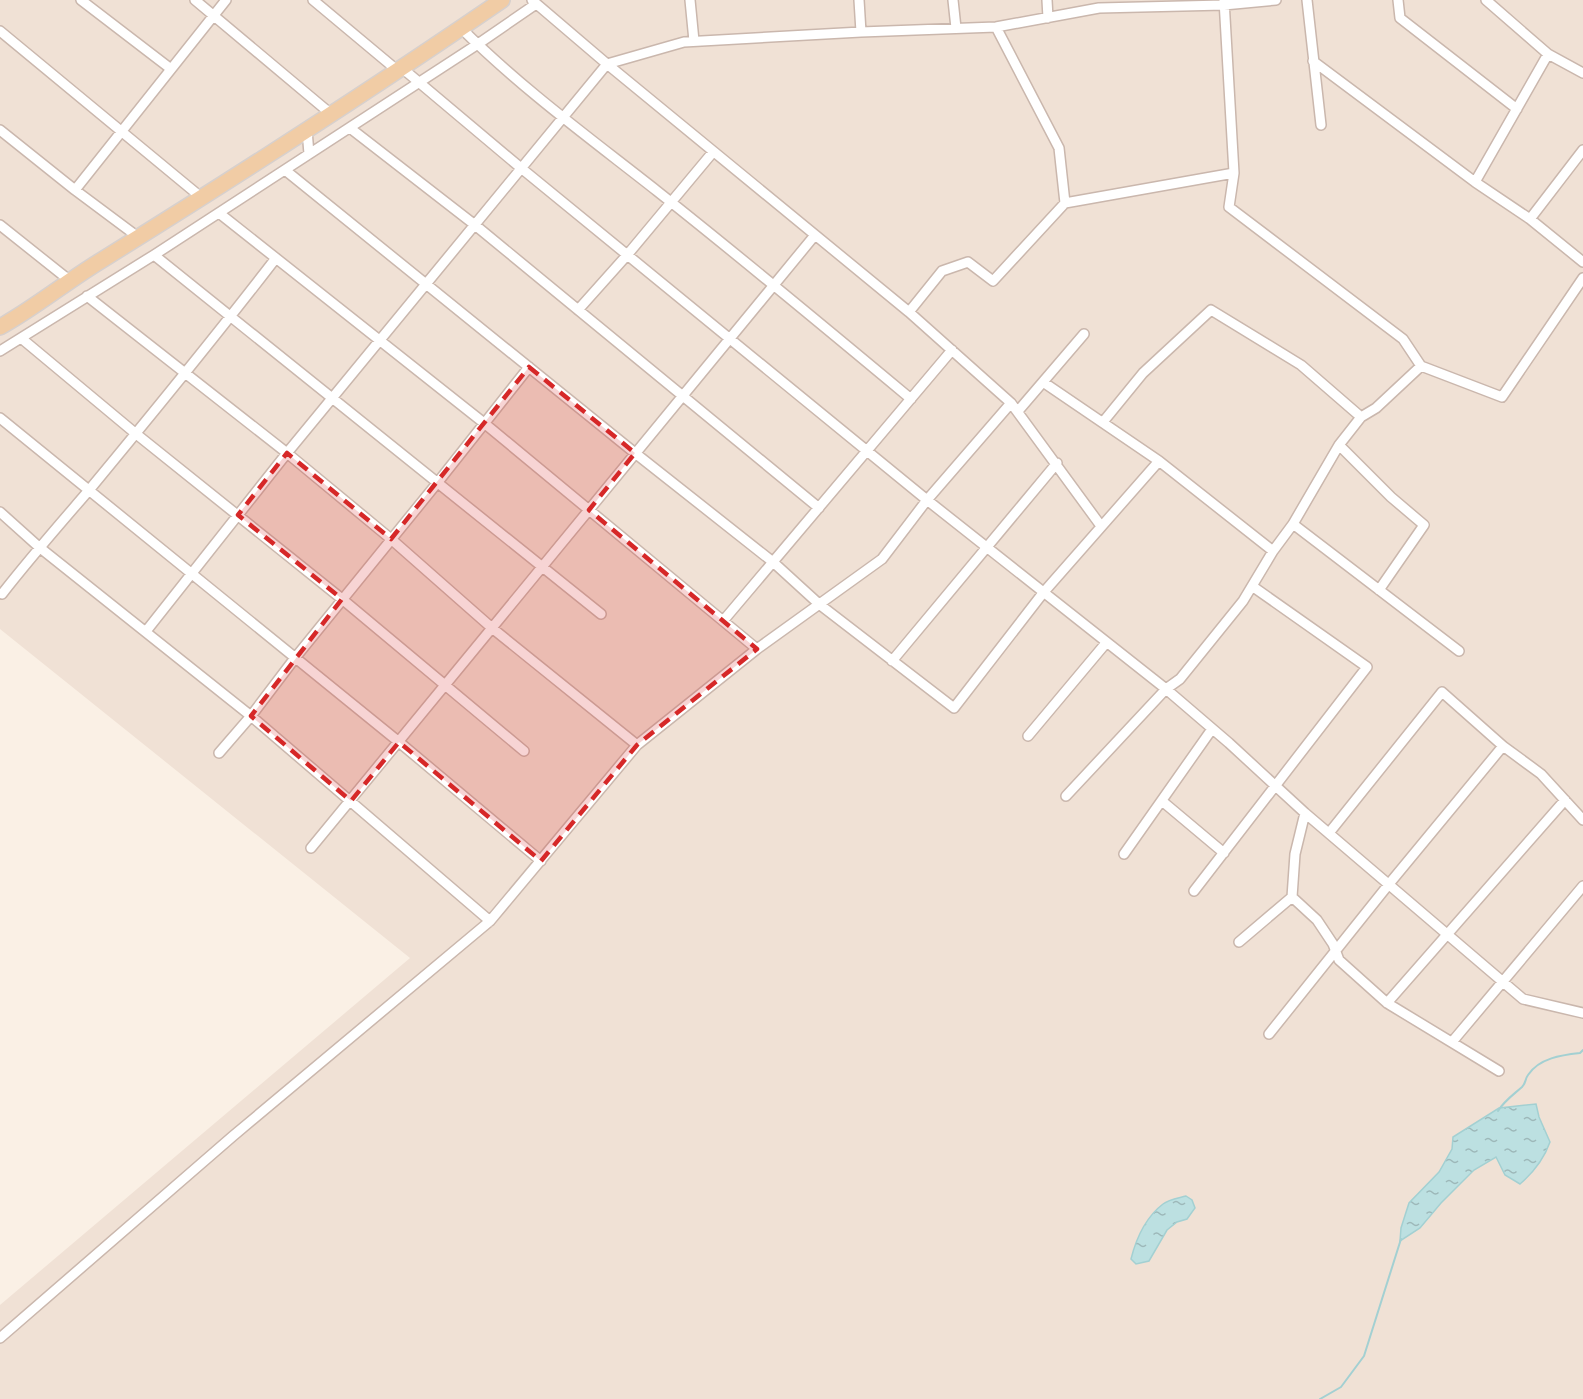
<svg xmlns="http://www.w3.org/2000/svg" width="1583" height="1399" font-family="Barlow,sans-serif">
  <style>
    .residential { fill: #f0e1d5 }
    .water { fill: url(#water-ripples); stroke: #a3d0d2; stroke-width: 1.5 }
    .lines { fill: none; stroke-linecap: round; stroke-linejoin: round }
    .stream { stroke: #a3d0d2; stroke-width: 2 }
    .street-casing { stroke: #cab7ad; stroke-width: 12 }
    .primary-casing { stroke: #d7d0cd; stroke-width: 18 }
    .street { stroke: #fff; stroke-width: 9 }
    .primary { stroke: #f1cca5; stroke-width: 15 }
    .marked { fill: #d62828; fill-opacity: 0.2; stroke: #d62828; stroke-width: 4.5; stroke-dasharray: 12 8; stroke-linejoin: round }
  </style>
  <defs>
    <pattern id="water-ripples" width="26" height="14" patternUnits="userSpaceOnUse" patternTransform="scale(1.5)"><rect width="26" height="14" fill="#bce0e1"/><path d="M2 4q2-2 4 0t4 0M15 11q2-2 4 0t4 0" fill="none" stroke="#9db8b9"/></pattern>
  </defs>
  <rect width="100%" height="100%" fill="#faf0e5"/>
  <path class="residential" d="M0,0H1583V1399H0V1305L410,958L0,629Z"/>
  <path class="water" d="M1536,1104L1539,1117L1550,1142C1544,1159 1534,1172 1520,1184L1505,1175L1496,1157L1474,1170L1441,1203L1420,1228L1400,1241L1401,1228L1409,1203L1439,1172L1452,1149L1453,1137L1499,1108Z
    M1186,1196L1192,1200L1195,1208L1187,1219L1177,1222L1167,1230L1149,1261L1136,1264L1131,1259C1136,1239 1146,1217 1163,1204C1169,1199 1179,1198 1186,1196Z"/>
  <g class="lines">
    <path class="stream" d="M1498,1111C1504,1101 1513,1095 1522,1087C1526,1083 1525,1079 1528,1075C1539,1058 1562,1055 1580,1053L1583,1050
      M1320,1399L1341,1387L1364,1356L1401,1239"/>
    <g class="street-casing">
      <path id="street" d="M81,0L171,69
        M195,0L331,114
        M313,0L398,71
        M532,0L607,64L909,312L1011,403L1101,526
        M690,0L694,41
        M859,0L861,32
        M953,0L956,28
        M1047,0L1048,18
        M1224,0L1234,173L1229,207L1403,339L1421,366L1502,397L1583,278
        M1307,0L1321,125
        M1398,0L1400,18L1517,109
        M1486,0L1548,54L1583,73
        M461,28C521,88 591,139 657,191C743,259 827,329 911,399
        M0,31L202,198
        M1313,61L1475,182L1530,219L1583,262
        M402,68L521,168L927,500L1166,689L1229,743L1305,813L1523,999L1583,1013
        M350,128L475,225L819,508
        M0,130L75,190L138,237
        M307,130L309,154
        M285,170L635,453L773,562L819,604L954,708L1043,593L1159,461
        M1475,182L1548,54
        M75,190L226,0
        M1065,203L1234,173
        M219,213L484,423L757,649
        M1530,219L1583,150
        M0,225L69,280
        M154,255L601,614
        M87,296L287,453L391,539L492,628L637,745
        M578,310L628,254L713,152
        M909,312L942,271L968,262L993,281L1065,203L1059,148L996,27
        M21,338L135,433L342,599L524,751
        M0,351L154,255L478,44L536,4
        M1043,382L1159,461L1273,551
        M1018,411L1084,334
        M0,418L399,742L541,861
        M1103,422L1143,373L1211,310L1301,365L1361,417
        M1339,445L1391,497L1424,525L1379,590
        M0,512L39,547L251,716L490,921
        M1293,524L1459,651
        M2,594C30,558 60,524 90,489C153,413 216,336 276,258
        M723,621L952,350
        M147,630L287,453L607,64L684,42L861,32L996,27L1099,8L1224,5L1276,0
        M892,661L1057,463
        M1028,736L1106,643
        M219,753L251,716L295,658L438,482L529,367
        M1066,796L1166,689L1180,679L1243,601L1273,551L1293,524L1339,445L1361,417L1376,408L1421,366
        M1162,801L1224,853
        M1329,833L1442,692L1503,746L1541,774L1583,820
        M311,848L815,235
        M1124,854L1212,729
        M1194,891L1367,667L1252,586
        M1292,897L1317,920L1333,944L1339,960L1387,1003L1499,1071
        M1239,942L1292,897L1295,854L1305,813
        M1387,1003L1565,800
        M1269,1034L1389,884L1503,746
        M1452,1042L1583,886
        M0,1338L233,1136L490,921L637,745L757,649L882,559L927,500L1011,403"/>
    </g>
    <g class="primary-casing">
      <path id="primary" d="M0,327C36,307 67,281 102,260C237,176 371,90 502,0"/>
    </g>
    <use href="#street" class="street"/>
    <use href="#primary" class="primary"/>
  </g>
  <path class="marked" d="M529,367L635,453L589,510L757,649L637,745L541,861L399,742L351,801L251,716L342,599L238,515L287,453L391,539Z"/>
</svg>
